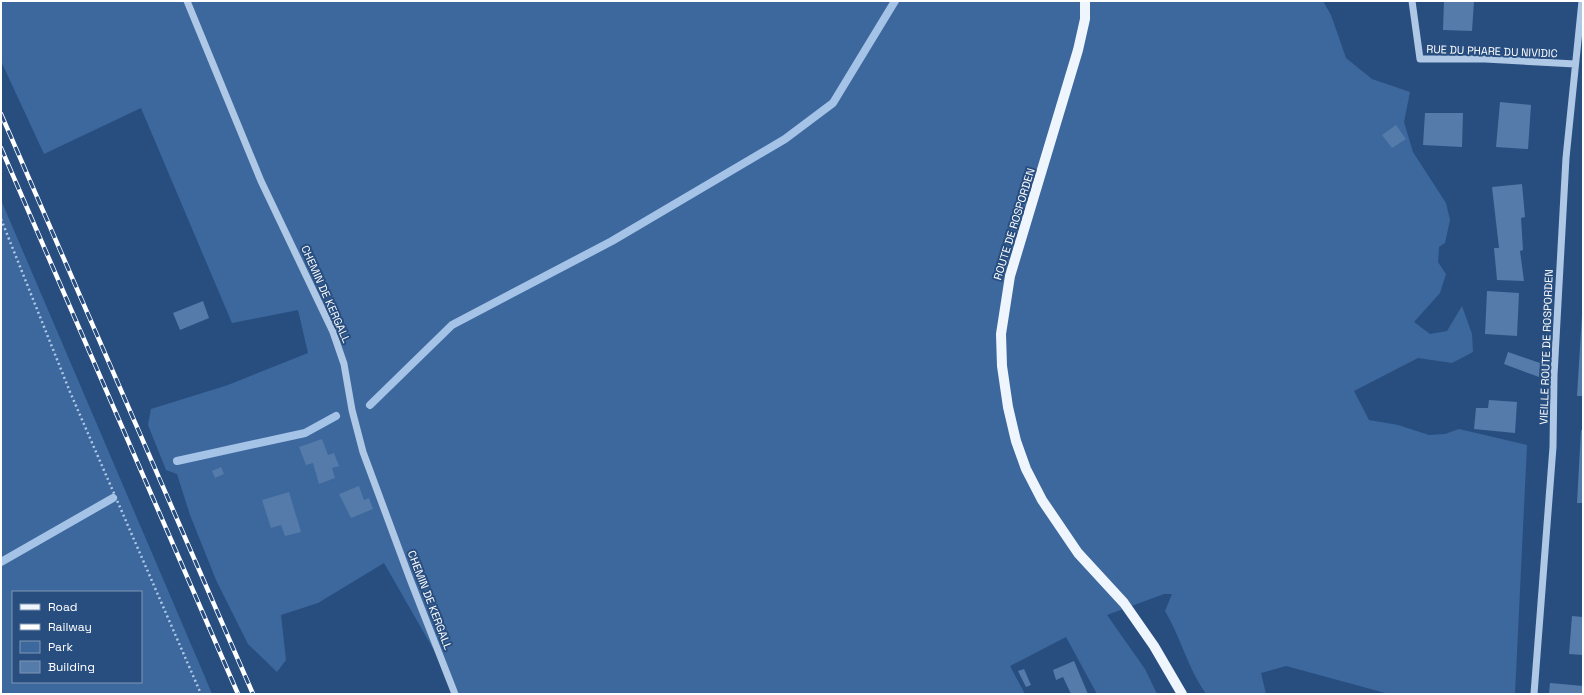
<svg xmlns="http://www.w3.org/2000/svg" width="1584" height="695" font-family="'Space Grotesk',sans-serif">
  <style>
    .green { fill: #3d689d; fill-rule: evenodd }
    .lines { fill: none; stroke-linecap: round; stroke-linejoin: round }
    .stream { stroke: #a4c3e6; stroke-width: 8 }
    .building { fill: #547baa }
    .path { stroke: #afc8e5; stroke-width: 2.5; stroke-dasharray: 2 3; stroke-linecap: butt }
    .minor { stroke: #afc8e5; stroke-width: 7 }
    .major { stroke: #eff5fd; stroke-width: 10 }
    .rail-casing { stroke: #fff; stroke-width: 4.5 }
    .rail { stroke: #284e80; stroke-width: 3; stroke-dasharray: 9; stroke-linecap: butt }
    .labels { text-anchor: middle; stroke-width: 4; stroke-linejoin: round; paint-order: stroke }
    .street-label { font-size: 11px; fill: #fff; stroke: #284e80 }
  </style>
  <rect width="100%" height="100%" fill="#284e80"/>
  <path class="green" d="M1,1H1323L1331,15L1346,58L1372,79L1410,92L1404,122L1413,152L1446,203L1450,220L1445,243L1439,247L1438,262L1446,274L1440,293L1414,322L1430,334L1447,331L1462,306L1472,334L1473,352L1452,363L1418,358L1354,391L1369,420L1398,425L1429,435L1445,434L1459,429L1527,445L1515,694H1389L1286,666L1261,673L1266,694H1206C1188,669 1181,638 1165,611L1172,594H1164L1107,615L1145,669L1157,694H1097L1066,637L1010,666L1025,694H459L384,563L318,603L281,615L286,660L277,672L248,644L216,580L190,515L177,474L166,470L148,425L151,409L228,385L308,353L298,310L232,323L141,108L44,154L1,61Z
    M1,200L199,663L212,694H1ZM13,592H141V682H13Z"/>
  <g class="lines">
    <path class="stream" d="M370,405L452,325L612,241L785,139L833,103L895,1
      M177,461L305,433L336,416
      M1,562L113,498"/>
  </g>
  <path class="building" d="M1444,1H1474L1472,31L1443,30Z
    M1500,102L1531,105L1528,149L1496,147Z
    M1425,113H1463L1462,147L1423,145Z
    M1396,125L1406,139L1392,148L1382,135Z
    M1522,184L1525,217L1521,218L1523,250L1520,251L1524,281L1497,280L1494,248H1499L1492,187Z
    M1487,291L1519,293L1517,336L1485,334Z
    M203,301L209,318L180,330L173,313Z
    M1582,315H1583V396H1577Z
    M1508,352L1540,363L1539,377L1504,364Z
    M1489,400L1517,402L1515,433L1474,429L1476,408H1488Z
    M1581,430H1583V503H1577Z
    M322,439L328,455L334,453L339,466L332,468L335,478L319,484L313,463L306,465L299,447Z
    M221,467L224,474L215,478L212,471Z
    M359,486L364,500L369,498L373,509L351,518L339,494Z
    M289,492L301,532L285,536L281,525L271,528L262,500Z
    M1572,616L1583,617V655L1569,654Z
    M1074,661L1088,694H1071L1063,677L1056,680L1053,670Z
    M1024,669L1031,685L1026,687L1018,671Z
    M1550,683L1583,686V694H1549Z"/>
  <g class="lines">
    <path class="path" d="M1,219L70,392L201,694"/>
    <path class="minor" d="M187,1L261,181L333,332L344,364L352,410L363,452L410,579L455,694
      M1412,1L1420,59H1485L1575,64
      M1534,694L1553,447L1554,375L1566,158L1582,1"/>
    <path class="major" d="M1085,1V19L1078,50L1010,276L1001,334L1002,366L1008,407L1016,441L1026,469L1042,500L1078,553L1124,603L1154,646L1182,694"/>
    <g class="rail-casing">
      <path id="rail" d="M1,114L253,694
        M1,148L238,694"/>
    </g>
    <use href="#rail" class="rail"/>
  </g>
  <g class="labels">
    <g class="street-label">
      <text transform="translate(1492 51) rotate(2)" y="4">RUE DU PHARE DU NIVIDIC</text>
      <text transform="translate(1014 224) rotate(-73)" y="4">ROUTE DE ROSPORDEN</text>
      <text transform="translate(326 294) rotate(66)" y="4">CHEMIN DE KERGALL</text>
      <text transform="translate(1546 347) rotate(-88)" y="4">VIEILLE ROUTE DE ROSPORDEN</text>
      <text transform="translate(430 600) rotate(69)" y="4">CHEMIN DE KERGALL</text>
    </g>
  </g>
  <rect width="1584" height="695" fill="none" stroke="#ffffff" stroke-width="4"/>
  <rect x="12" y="591" width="130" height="92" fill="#284e80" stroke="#7e95b3"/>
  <rect x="20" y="604" width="20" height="6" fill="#eff5fd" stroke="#7e95b3"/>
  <text x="48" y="611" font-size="12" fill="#ffffff">Road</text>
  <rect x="20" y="624" width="20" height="6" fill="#ffffff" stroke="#7e95b3"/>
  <text x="48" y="631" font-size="12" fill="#ffffff">Railway</text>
  <rect x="20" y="641" width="20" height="12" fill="#3d689d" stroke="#7e95b3"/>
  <text x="48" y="651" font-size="12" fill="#ffffff">Park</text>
  <rect x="20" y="661" width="20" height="12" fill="#547baa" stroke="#7e95b3"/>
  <text x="48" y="671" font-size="12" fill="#ffffff">Building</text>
</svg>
